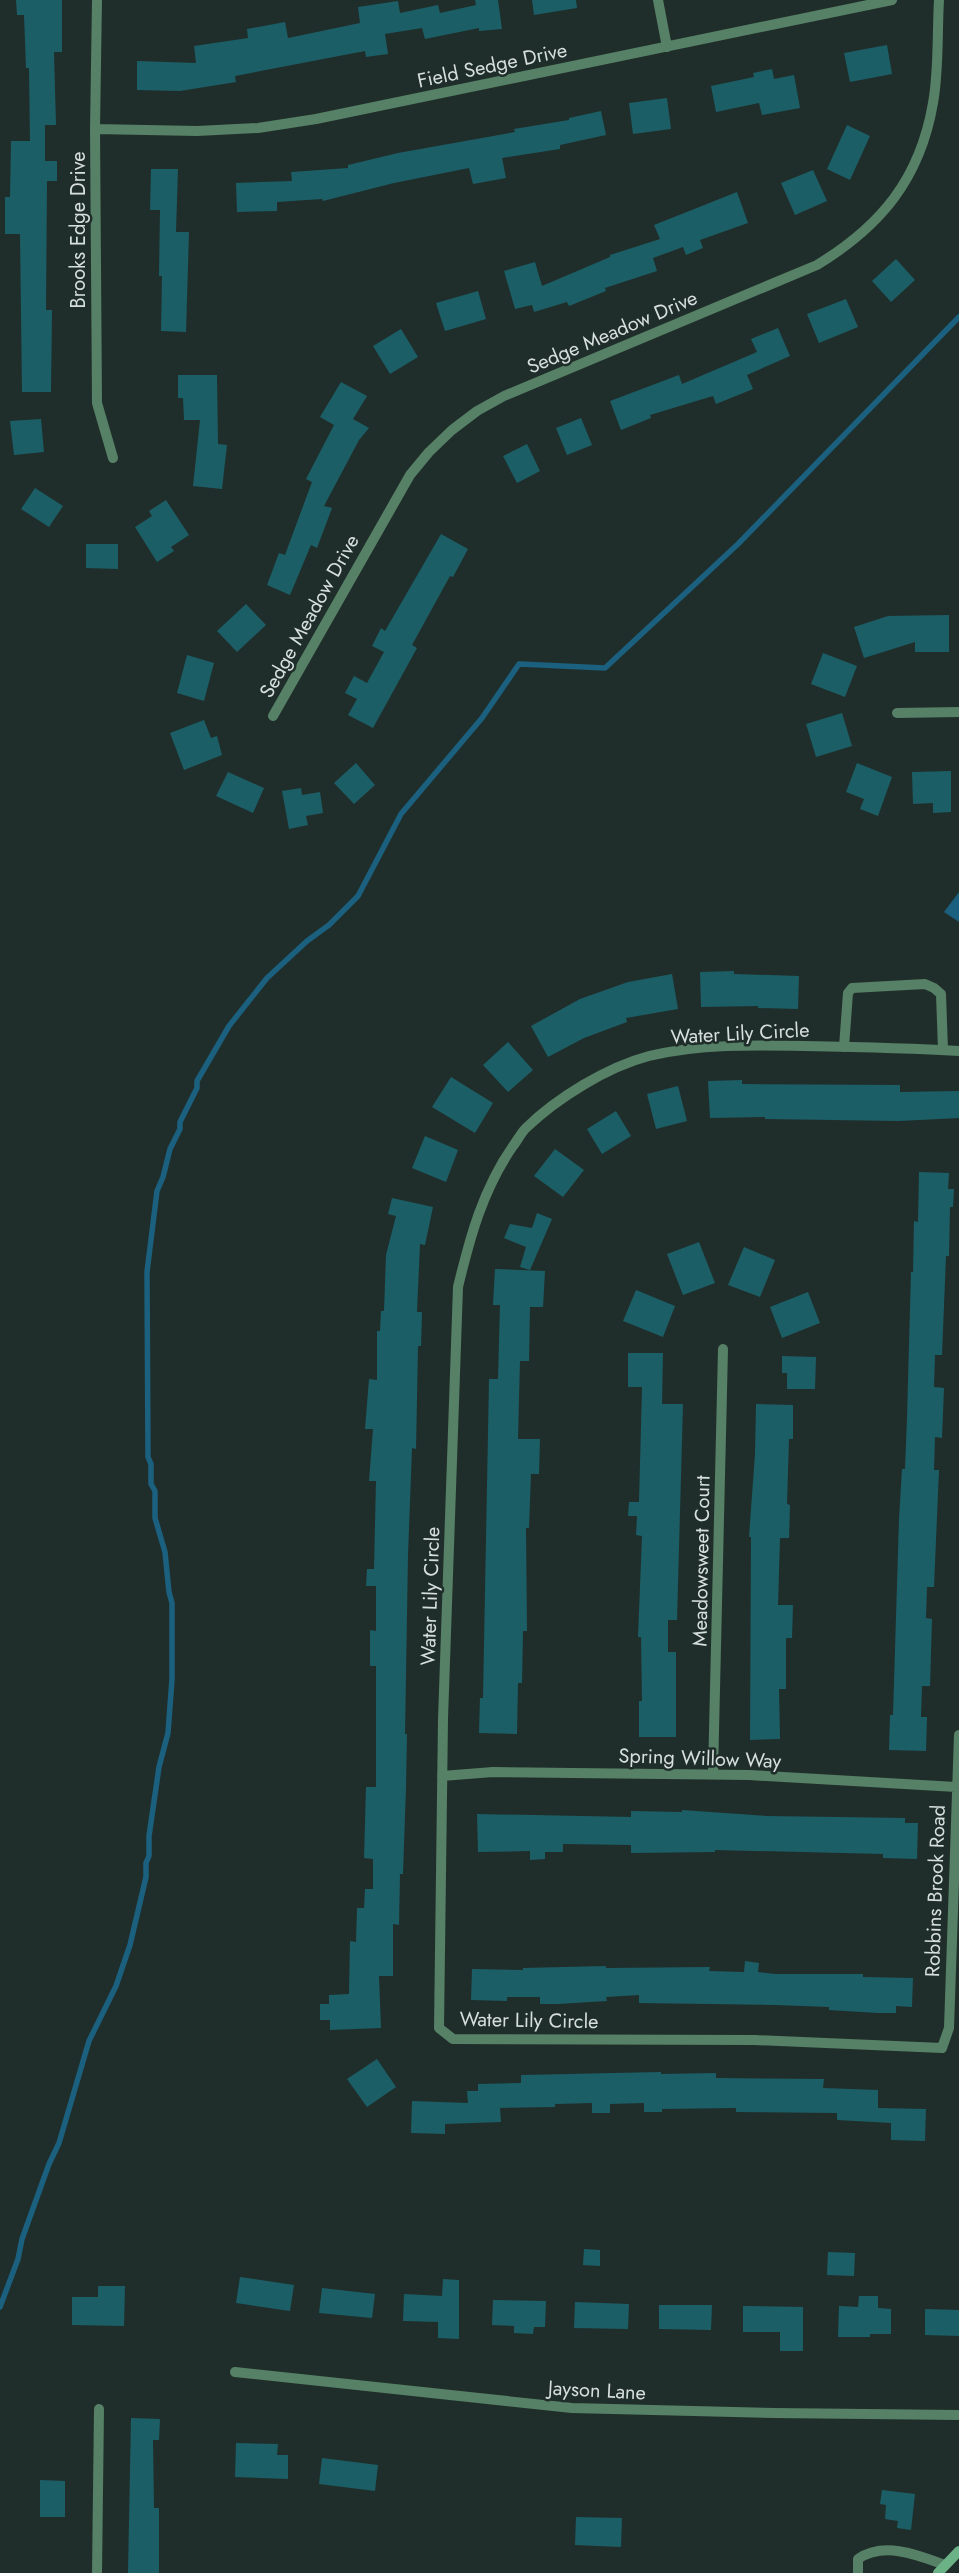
<svg xmlns="http://www.w3.org/2000/svg" width="959" height="2573" font-family="Jost,sans-serif">
  <style>
    .water { fill: #1b607e }
    .lines { fill: none; stroke-linecap: round; stroke-linejoin: round }
    .stream { stroke: #1b607e; stroke-width: 5.5 }
    .building { fill: #1c5e66 }
    .lane { stroke: #568166; stroke-width: 10 }
    .street { stroke: #568166; stroke-width: 10 }
    .secondary { stroke: #6bb286; stroke-width: 10 }
    .labels { text-anchor: middle; stroke-width: 5; stroke-linejoin: round; paint-order: stroke }
    .street-label { font-size: 20px; fill: #d6dfdd; stroke: #202e2b }
  </style>
  <rect width="100%" height="100%" fill="#202e2b"/>
  <path class="water" d="M959,892V922L944,912Z"/>
  <g class="lines">
    <path class="stream" d="M0,2307L18,2259L22,2239L49,2164L59,2143L89,2041L116,1986L130,1945L146,1877V1863L149,1856V1836L159,1767L168,1733L172,1679V1603L169,1592L165,1552L155,1518V1491L151,1484V1464L148,1457L147,1272L157,1191L163,1177L170,1149L180,1129V1122L197,1088V1081L229,1026L267,978L307,941L329,925L358,896L401,814L482,718L519,664L605,668L738,544L959,317"/>
  </g>
  <path class="building" d="M16,0H62V52H54L56,125H45V161H57V181H47L46,310H52L51,392H22L20,234H5V197H10L11,141H30L29,68H26L24,15H17Z
    M475,0H498L502,29L479,31V28L425,39L422,28L385,34L388,54L366,57L365,51L235,76L236,82L180,91L137,90V61L196,63L194,46L248,38L247,29L285,22L288,38L360,23L358,7L398,1L400,13L438,5L440,13L476,5Z
    M532,0H576L577,8L534,15Z
    M887,45L892,74L850,82L844,53Z
    M772,69L774,79L794,75L800,108L762,115L759,103L716,112L711,86L754,77L753,73Z
    M667,98L671,129L633,134L629,103Z
    M601,111L606,135L560,145V149L502,158L506,178L473,184L469,168L394,183L323,201L322,199L277,202V211L237,212L236,183L292,181L291,172L348,168V165L398,153L515,132L514,129L569,120V118Z
    M847,125L870,136L850,180L827,169Z
    M151,169H178L176,232H189L186,332L161,331L162,276H159L160,210H150Z
    M813,170L827,201L795,215L781,183Z
    M737,192L748,223L700,240L703,248L686,255L683,247L653,258L657,271L605,288L606,291L569,306L567,302L534,312L532,305L515,309L504,271L535,262L542,286L610,257V255L660,239L654,225Z
    M896,259L915,280L891,302L872,281Z
    M478,291L486,319L445,331L436,303Z
    M846,299L858,327L819,343L807,314Z
    M778,328L790,356L747,375L753,389L716,404L713,396L650,415L651,418L621,430L610,401L679,375L682,384L757,352L751,339Z
    M401,329L418,357L390,374L373,346Z
    M178,375H217L218,444L227,445L222,489L193,486L200,420H184L183,398H178Z
    M341,382L367,396L353,419L369,428L359,440L324,506L332,508L317,548L311,545L290,595L267,585L279,553L285,555L312,482L306,479L334,425L320,417Z
    M581,418L592,445L567,455L556,428Z
    M41,419L44,452L14,455L10,421Z
    M527,444L540,471L517,483L503,456Z
    M35,488L63,506L49,527L21,509Z
    M166,500L189,535L171,547L174,551L157,562L135,527L152,516L149,511Z
    M441,534L468,549L453,577L450,576L412,645L417,648L373,728L348,715L357,699L345,693L354,676L367,683L384,652L372,646L381,628L385,631Z
    M86,544H118V569L86,568Z
    M246,604L266,625L237,652L217,631Z
    M949,615V652H915V642L864,658L854,627L888,616Z
    M823,653L857,666L845,697L811,684Z
    M187,655L214,663L204,701L177,693Z
    M842,713L852,746L816,757L806,724Z
    M204,720L211,738L217,736L222,755L184,770L170,733Z
    M356,763L375,785L354,804L334,783Z
    M857,763L892,777L878,816L860,809L864,799L846,792Z
    M951,771V812L933,813V803L913,804L912,772Z
    M228,772L264,788L253,813L216,796Z
    M301,788L302,795L320,792L323,813L306,816L308,825L289,829L282,791Z
    M734,971V974L799,976L798,1009L758,1008V1006L701,1007L700,972Z
    M672,974L678,1009L626,1018L627,1022L584,1038L548,1057L531,1026L580,999L628,982Z
    M508,1042L533,1070L508,1092L483,1065Z
    M451,1077L493,1103L475,1133L432,1107Z
    M742,1080V1084L900,1085V1092L959,1091V1118L899,1121L765,1119V1117L710,1118L708,1081Z
    M678,1086L687,1121L656,1129L647,1094Z
    M616,1111L631,1136L602,1154L587,1129Z
    M425,1136L458,1150L446,1182L412,1168Z
    M555,1149L584,1170L563,1197L534,1176Z
    M919,1172L949,1173L948,1189H954L953,1207H950L949,1256H946L942,1355H935L934,1387L944,1388L942,1438L935,1437L934,1470H939L934,1587H927L926,1618L932,1619L930,1686H922L921,1717H927L926,1751L889,1750L890,1715H893L899,1519L902,1469H905L907,1418L911,1272H913L914,1221L918,1222Z
    M392,1198L433,1207L425,1245L420,1244L417,1312H422L421,1346H418L416,1449L412,1448L408,1555L405,1734H407L406,1787L403,1874H400L399,1925L393,1924V1976H379L381,2028L330,2030V2020H320V2004H329V1995L349,1994L350,1941L356,1942L357,1908H364L365,1889H373V1859L364,1858L366,1787H376V1666H370V1630L376,1631V1586H366L367,1569H374L376,1481H369L373,1429H365L369,1379L377,1380V1331H380L381,1311H384L386,1255L396,1216L388,1214Z
    M537,1213L552,1219L530,1270L520,1267L526,1247L504,1238L510,1224L532,1228Z
    M699,1242L715,1283L683,1295L667,1254Z
    M744,1247L775,1260L760,1297L728,1285Z
    M495,1269L545,1271L543,1307H530L529,1361H520L518,1439H540L539,1474H531L529,1528H526L527,1631H523L522,1683H518L517,1734L479,1733L480,1698H483L489,1379H498L500,1305H493Z
    M636,1290L675,1306L663,1337L623,1321Z
    M808,1292L820,1323L782,1338L770,1307Z
    M628,1353H663L662,1404H683L677,1620H668V1652H676V1737H639V1701H642L641,1637H638L642,1536L636,1535L637,1516H628L629,1502H639L642,1387H628Z
    M782,1356L816,1357L815,1389H787V1373H782Z
    M756,1404L793,1405V1439H789L787,1504L790,1505L789,1538H780L778,1605H793L792,1638H786V1689H779L780,1739L750,1740L751,1537H749L755,1454Z
    M682,1810L767,1816L905,1818V1823H918L917,1859L883,1858V1854L715,1850V1852L631,1853V1845L563,1844V1852H545V1859L530,1860V1851L478,1852L477,1814L631,1817V1811L682,1812Z
    M745,1961L759,1963L758,1972L775,1974H863V1977L913,1978L912,2007L896,2006V2013H878L829,2010V2007L775,2005L639,2003V1995L606,1997L607,2001L558,2004H540V1997H507V2001L471,2000L472,1969L523,1970V1968L606,1966V1968L710,1967L709,1971L744,1972Z
    M377,2059L396,2087L367,2107L347,2079Z
    M661,2072V2074L716,2073V2078L824,2079L823,2088L878,2090V2108L926,2109L925,2141L891,2140V2123L837,2120V2113L736,2112V2108L662,2109V2112H644V2103L610,2104V2113H592V2103L555,2104V2107L500,2108L501,2122L445,2124V2134L411,2133L412,2101L468,2103L467,2091H478V2084L521,2083V2075Z
    M584,2249L600,2250V2266L583,2265Z
    M828,2252L855,2253L854,2276L827,2275Z
    M240,2277L294,2285L290,2311L236,2303Z
    M443,2279L459,2280V2339L438,2338V2322L403,2321L404,2294L442,2296Z
    M98,2286H125L124,2326L72,2325V2297H98Z
    M322,2288L375,2294L372,2318L319,2313Z
    M859,2296H878V2308L891,2309V2334H870V2337H838L839,2306L858,2307Z
    M493,2300L546,2301L545,2327H534L533,2334L514,2333V2326L492,2325Z
    M575,2302L629,2304L628,2329L574,2328Z
    M659,2305H712L711,2330L659,2329Z
    M743,2306L803,2307V2351H780V2332H743Z
    M925,2309L959,2310V2336L925,2335Z
    M131,2418L160,2419L159,2440H153L154,2508H159V2573H128Z
    M236,2443L278,2444L277,2455H288V2479L235,2477Z
    M322,2458L378,2465L375,2491L319,2484Z
    M40,2480L65,2481V2517H40Z
    M882,2490L915,2494L911,2530L897,2528L898,2521L885,2519L886,2505L880,2504Z
    M576,2517L622,2518L621,2547L575,2545Z"/>
  <g class="lines">
    <path class="lane" d="M844,1047L848,993L852,988L925,984L934,988L941,994L943,1050
      M858,2573V2559C884,2541 918,2555 945,2565"/>
    <path class="street" d="M97,0L95,129L97,403L113,458
      M658,0L667,47
      M95,129L197,131L258,128L316,119L892,0
      M897,713L959,712
      M273,716L410,475L429,452L452,430L477,411L504,396L817,265C881,226 920,179 933,103C939,70 937,34 939,0
      M959,1051C907,1048 856,1047 804,1046C753,1045 699,1044 649,1056C607,1067 557,1098 526,1128C521,1133 517,1141 513,1146C483,1189 470,1237 458,1287L443,1719L439,2028L453,2039L755,2040L942,2048L949,2028L959,1735
      M713,1774L723,1349
      M442,1776L493,1772L749,1775L956,1787
      M235,2372L572,2408L774,2413L959,2415
      M97,2573L99,2409"/>
    <path class="secondary" d="M938,2573L959,2551"/>
  </g>
  <g class="labels">
    <g class="street-label">
      <text transform="translate(492 65) rotate(-12)" y="7">Field Sedge Drive</text>
      <text transform="translate(78 230) rotate(-90)" y="7">Brooks Edge Drive</text>
      <text transform="translate(612 332) rotate(-23)" y="7">Sedge Meadow Drive</text>
      <text transform="translate(309 616) rotate(-61)" y="7">Sedge Meadow Drive</text>
      <text transform="translate(740 1033) rotate(-3)" y="7">Water Lily Circle</text>
      <text transform="translate(701 1561) rotate(-89)" y="7">Meadowsweet Court</text>
      <text transform="translate(430 1596) rotate(-88)" y="7">Water Lily Circle</text>
      <text transform="translate(700 1758) rotate(2)" y="7">Spring Willow Way</text>
      <text transform="translate(935 1891) rotate(-88)" y="7">Robbins Brook Road</text>
      <text transform="translate(529 2020) rotate(1)" y="7">Water Lily Circle</text>
      <text transform="translate(597 2390) rotate(3)" y="7">Jayson Lane</text>
    </g>
  </g>
</svg>
